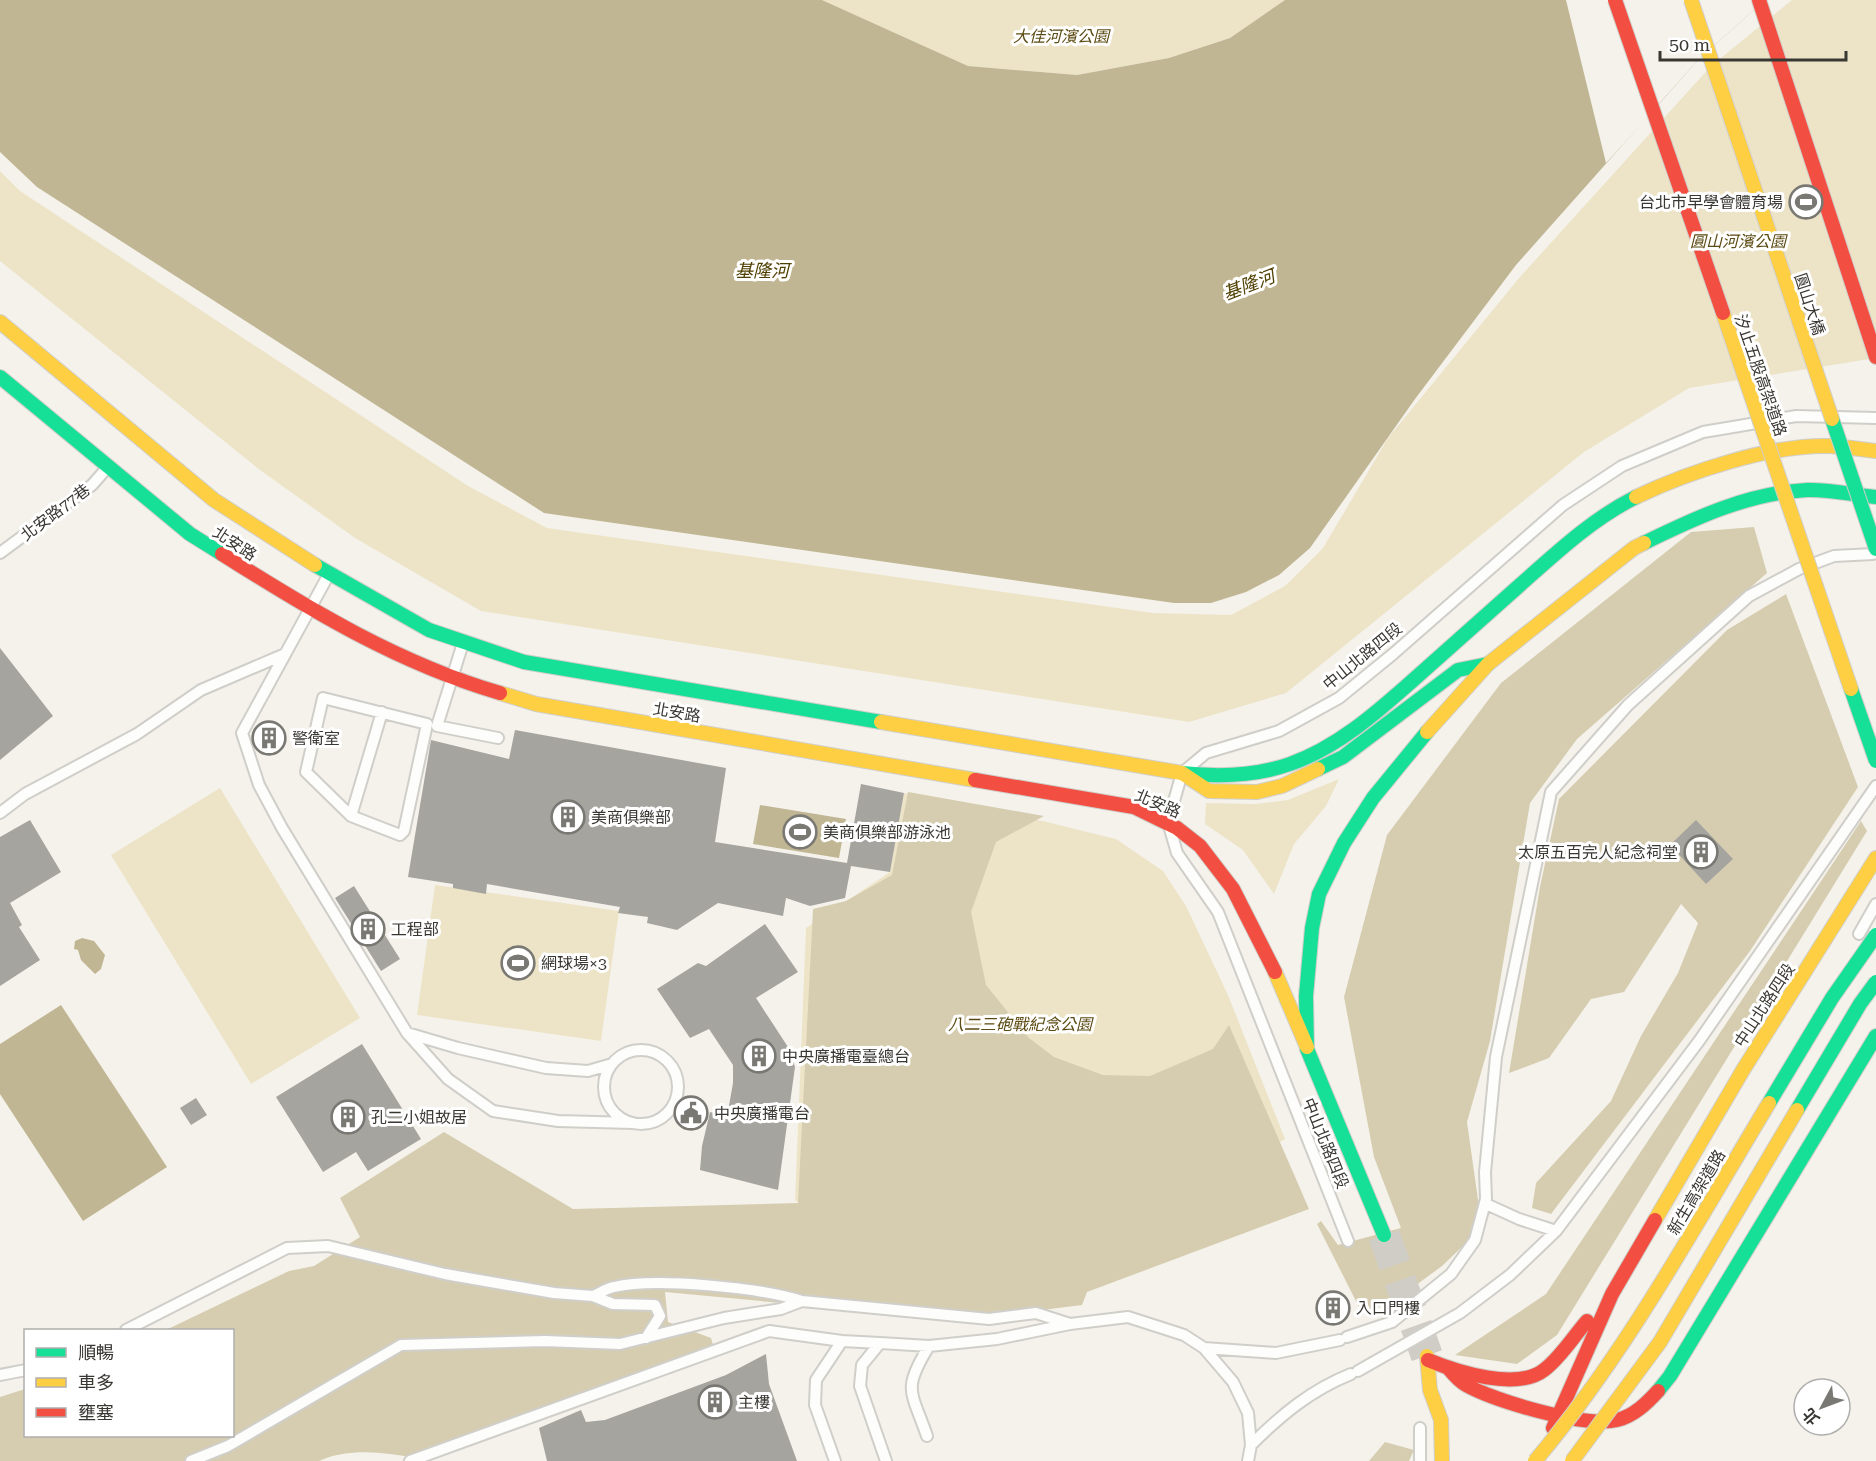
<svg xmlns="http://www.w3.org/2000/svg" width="1876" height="1461" font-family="'Roboto Serif','Noto Sans TC',serif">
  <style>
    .green { fill: #ede4c8 }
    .forest { fill: #d6cdb0 }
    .water { fill: #c1b693 }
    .pier { fill: #f4f2eb }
    .building { fill: #a5a49f }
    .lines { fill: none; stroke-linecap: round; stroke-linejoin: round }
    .primary-tunnel { stroke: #cfcdc6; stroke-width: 32; stroke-dasharray: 32 16; stroke-linecap: butt }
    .lane-casing { stroke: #d0cec9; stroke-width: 14 }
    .fast-casing { stroke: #d0cec9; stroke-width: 16 }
    .slow-casing { stroke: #d0cec9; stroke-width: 16 }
    .jam-casing { stroke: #d0cec9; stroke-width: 16 }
    .lane { stroke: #fdfdfc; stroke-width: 10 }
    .fast { stroke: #16e098; stroke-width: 14 }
    .slow { stroke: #ffcf43; stroke-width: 14 }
    .jam { stroke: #f24e42; stroke-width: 14 }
    .fast-bridge-casing { stroke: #d0cec9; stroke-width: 16; stroke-linecap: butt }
    .slow-bridge-casing { stroke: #d0cec9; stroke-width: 16; stroke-linecap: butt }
    .jam-bridge-casing { stroke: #d0cec9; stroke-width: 16; stroke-linecap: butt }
    .fast-bridge { stroke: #16e098; stroke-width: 14 }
    .slow-bridge { stroke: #ffcf43; stroke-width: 14 }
    .jam-bridge { stroke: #f24e42; stroke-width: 14 }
    .labels { text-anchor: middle; stroke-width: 6; stroke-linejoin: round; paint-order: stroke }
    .park-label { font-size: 16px; font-style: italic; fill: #5b4a11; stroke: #fff }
    .poi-label { font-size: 16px; fill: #393732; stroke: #fff; text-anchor: start }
    .street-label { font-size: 16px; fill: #393732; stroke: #fff }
    .water-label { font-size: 18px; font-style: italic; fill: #504002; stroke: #fff }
  </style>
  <rect width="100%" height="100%" fill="#f4f2eb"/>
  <path class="green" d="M822,0H1285L1230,38L1169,58L1077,75L968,66Z
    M1792,0H1876V358L1689,388L1584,452L1286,693L1189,722L481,611L355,538L260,470L0,261V171L20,191L468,486L547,528L1153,613L1231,615L1285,586L1323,548L1388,438L1519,278L1711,66Z
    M1339,779L1326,806L1294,844L1274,894L1243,850L1205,824L1206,803L1255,804L1288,800Z
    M220,788L360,1018L251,1084L111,855Z
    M904,793L1047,822L1116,839L1163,871L1186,906L1228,995L1285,1139L1205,1188L995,1234L795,1201L806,928L890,872Z
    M435,885L619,911L601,1041L417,1015Z"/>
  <path class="forest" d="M1754,527L1767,573L1577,739L1530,803L1490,1041L1467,1122L1482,1228L1442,1266L1393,1302L1362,1313L1317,1224L1321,1221L1338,1245L1401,1228L1374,1157L1344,997L1387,835L1501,683L1691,532Z
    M1786,594L1858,787L1750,951L1551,1214L1532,1208L1536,1183L1611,1101L1641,1036L1678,973L1698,923L1681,904L1624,992L1591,999L1549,1058L1509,1073L1540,887L1559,799L1727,630Z
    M908,792L1044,816L996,842L971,912L986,985L1029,1038L1054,1057L1103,1075L1150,1076L1213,1049L1229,1025L1309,1209L1087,1292L1082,1305L961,1320L665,1292L668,1322L711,1338L713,1345L415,1458C383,1452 349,1448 319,1461H0V1397L25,1389L26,1436H232V1330H166L289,1271L314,1266L360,1237L340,1198L444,1132L573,1209L798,1203L813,909L846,901L892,875Z
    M1861,821L1867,831L1557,1335L1517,1364L1455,1355L1546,1294Z
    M1385,1442L1414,1450L1409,1461H1369Z"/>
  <path class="water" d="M0,0H822L968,66L1077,75L1169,58L1230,38L1285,0H1765L1699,59L1516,265L1415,399L1310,548L1279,575L1246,592L1211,603H1174L544,513L37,187L0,152Z
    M760,805L846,819L839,858L753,844Z
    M82,938L94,941L105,955L101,969L95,974L81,960L78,950L74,949L75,941Z
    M61,1005L167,1167L83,1221L0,1094V1044Z"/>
  <path class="pier" d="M1566,0H1608L1650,115L1606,163Z
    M1619,0H1765L1699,59L1656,107Z"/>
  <path class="building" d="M0,648L53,716L0,760Z
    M515,730L726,768L715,842L847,863L861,784L904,793L890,872L851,866L845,898L810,906L786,898L783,916L718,903L677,930L647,923L648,917L618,913L620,907L487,884L486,894L453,888V884L408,877L431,740L509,759Z
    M30,820L61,872L10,903L22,925L19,927L40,960L0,986V837Z
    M1696,820L1733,859L1706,884L1670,845Z
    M354,886L400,959L381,971L335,898Z
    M765,924L798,972L756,998L788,1047L795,1067L778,1190L700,1170L702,1146L710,1112L727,1117L733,1083V1065L709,1029L690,1038L657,989L698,963L706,966Z
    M362,1044L421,1139L368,1171L356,1152L323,1172L276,1097Z
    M196,1098L207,1115L191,1125L180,1108Z
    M766,1354L769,1384L797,1461H547L539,1428L581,1410L586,1422L605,1420L726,1375Z"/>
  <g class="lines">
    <path class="primary-tunnel" d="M1384,1235L1427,1356"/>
    <g class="lane-casing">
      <path id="lane" d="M0,553L92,485L107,468
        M329,574L242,733L259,785L282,828L407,1033L448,1079L493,1111L558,1121L633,1123
        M463,643L437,726L498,738
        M323,698L427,724L404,831L400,835L351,816L306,772Z
        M0,813L25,794L137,734L201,690L285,654
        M351,816L382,712
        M1859,934L1876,904
        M407,1033L458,1048L546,1068L588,1071L612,1064
        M604 1087a37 37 0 1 1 74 0a37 37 0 1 1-74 0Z
        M1486,1204L1519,1219L1556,1231
        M1348,1241L1218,912L1177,853L1168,822L1182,773L1206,753L1279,731L1339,698L1393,654L1563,505L1622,466L1703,432L1739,426L1796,416L1876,418
        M593,1296C600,1293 607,1288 614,1287C655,1277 762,1288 802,1301
        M126,1330L287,1248L328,1246L445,1274L554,1293L593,1296L613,1304L655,1305L660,1316L646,1338
        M1347,1337L1392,1322L1451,1274L1475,1240L1486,1199L1485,1172L1496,1057L1551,792L1628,705L1749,596L1799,569L1834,556L1873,554
        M1204,1348L1276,1353L1340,1340
        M1358,1371L1460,1313L1510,1275L1556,1231L1699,1041L1876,786
        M0,1375L26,1370
        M927,1436C911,1390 902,1390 929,1346
        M1251,1445C1281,1415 1311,1390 1351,1374
        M191,1461L228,1446L401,1345L545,1341L620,1344L724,1318L781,1309L802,1301L989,1319L1036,1313L1070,1324
        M410,1461L769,1331L842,1341
        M835,1461L815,1405L816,1380L842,1341L880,1343
        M886,1461L860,1386L862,1365L880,1343L929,1346L997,1339L1070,1324L1128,1317L1184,1335L1204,1348L1233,1382L1248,1413L1251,1445L1248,1461
        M1420,1461V1428"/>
    </g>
    <g class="fast-casing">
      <path id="fast" d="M0,377L190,534L222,554
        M1644,543C1695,518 1748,493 1807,490C1829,489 1854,495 1876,497
        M315,565L429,630L524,662L881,722
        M1318,769L1343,757L1458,670L1488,664
        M1182,773C1217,777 1256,776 1290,764C1336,748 1375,714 1411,682C1447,650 1483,618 1520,585C1556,553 1592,519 1636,497
        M1384,1235L1307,1049L1306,996L1312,928L1319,894L1344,843L1373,798L1427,732
        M1658,1391L1670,1376L1876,1036"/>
    </g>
    <g class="slow-casing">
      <path id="slow" d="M0,322L214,500L315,565
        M1636,497C1688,472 1772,444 1830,446C1845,447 1861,449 1876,451
        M500,693L536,704L975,780
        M881,722L1182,773L1209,791L1257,792L1282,786L1318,769
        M1427,732L1488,664L1634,548L1644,543
        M1275,972L1307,1047
        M1655,1220L1743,1070L1876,858
        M1427,1356L1430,1390L1441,1420L1442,1461"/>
    </g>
    <g class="jam-casing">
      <path id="jam" d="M1759,0L1876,357
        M222,554C310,610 400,664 500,693
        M975,780L1134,807L1177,828L1200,846L1233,889L1275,972
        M1428,1360C1457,1372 1517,1391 1544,1370C1561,1357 1573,1337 1587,1321
        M1449,1369C1454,1375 1459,1381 1466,1385C1495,1401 1585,1428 1617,1420C1634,1416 1647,1403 1658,1391
        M1553,1428L1612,1294L1655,1220"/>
    </g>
    <use href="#lane" class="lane"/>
    <use href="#fast" class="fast"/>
    <use href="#slow" class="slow"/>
    <use href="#jam" class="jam"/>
    <g class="fast-bridge-casing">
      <path id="fast-bridge" d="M1832,419L1876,549
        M1851,689L1876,761
        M1769,1103L1832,998L1876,935
        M1797,1110L1860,1004L1876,982"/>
    </g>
    <g class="slow-bridge-casing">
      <path id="slow-bridge" d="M1691,0L1832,419
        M1723,313L1851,689
        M1535,1461C1627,1352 1696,1224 1769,1103
        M1572,1461L1660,1342L1797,1110"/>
    </g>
    <g class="jam-bridge-casing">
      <path id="jam-bridge" d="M1615,0L1723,313"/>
    </g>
    <use href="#fast-bridge" class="fast-bridge"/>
    <use href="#slow-bridge" class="slow-bridge"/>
    <use href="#jam-bridge" class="jam-bridge"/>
  </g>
  <defs>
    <g id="stadium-ring" transform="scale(1.725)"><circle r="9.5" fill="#fff" stroke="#7a7873" stroke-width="1.5"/><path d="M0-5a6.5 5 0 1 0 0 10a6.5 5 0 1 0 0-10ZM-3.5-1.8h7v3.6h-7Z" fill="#7a7873"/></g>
    <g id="building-ring" transform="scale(1.725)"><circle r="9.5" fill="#fff" stroke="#7a7873" stroke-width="1.5"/><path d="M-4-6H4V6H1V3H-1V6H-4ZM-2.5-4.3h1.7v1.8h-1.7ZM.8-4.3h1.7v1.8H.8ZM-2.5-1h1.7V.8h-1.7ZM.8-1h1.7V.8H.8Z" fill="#7a7873"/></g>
    <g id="civic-ring" transform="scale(1.725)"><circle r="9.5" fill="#fff" stroke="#7a7873" stroke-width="1.5"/><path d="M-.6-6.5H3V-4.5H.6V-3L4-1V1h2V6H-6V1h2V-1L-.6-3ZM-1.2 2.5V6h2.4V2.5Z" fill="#7a7873"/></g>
  </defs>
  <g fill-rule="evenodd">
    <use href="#stadium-ring" x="1806" y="202"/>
    <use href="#building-ring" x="269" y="738"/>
    <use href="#building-ring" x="568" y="817"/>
    <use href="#stadium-ring" x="800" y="832"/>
    <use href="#building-ring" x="1701" y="852"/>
    <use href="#building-ring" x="368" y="929"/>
    <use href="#stadium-ring" x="518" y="963"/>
    <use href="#building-ring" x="759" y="1056"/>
    <use href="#civic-ring" x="691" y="1113"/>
    <use href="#building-ring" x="348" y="1117"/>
    <use href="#building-ring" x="1333" y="1308"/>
    <use href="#building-ring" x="715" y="1402"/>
  </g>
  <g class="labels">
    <g class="park-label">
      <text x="1061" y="42">大佳河濱公園</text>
      <text x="1738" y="247">圓山河濱公園</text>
      <text x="1020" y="1030">八二三砲戰紀念公園</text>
    </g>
    <g class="poi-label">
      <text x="1783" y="208" text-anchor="end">台北市早學會體育場</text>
      <text x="292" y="744">警衛室</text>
      <text x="591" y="823">美商俱樂部</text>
      <text x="823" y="838">美商俱樂部游泳池</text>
      <text x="1678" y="858" text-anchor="end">太原五百完人紀念祠堂</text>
      <text x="391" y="935">工程部</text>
      <text x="541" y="969">網球場×3</text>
      <text x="782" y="1062">中央廣播電臺總台</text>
      <text x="714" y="1119">中央廣播電台</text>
      <text x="371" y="1123">孔二小姐故居</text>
      <text x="1356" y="1314">入口門樓</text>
      <text x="738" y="1408">主樓</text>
    </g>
    <g class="street-label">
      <text transform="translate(1810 304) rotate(72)" y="6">圓山大橋</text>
      <text transform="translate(1761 375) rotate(71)" y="6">汐止五股高架道路</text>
      <text transform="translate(55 512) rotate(-37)" y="6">北安路77巷</text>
      <text transform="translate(235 543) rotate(33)" y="6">北安路</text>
      <text transform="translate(1362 656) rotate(-39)" y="6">中山北路四段</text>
      <text transform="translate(677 712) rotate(10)" y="6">北安路</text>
      <text transform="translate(1158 803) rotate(23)" y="6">北安路</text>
      <text transform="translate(1764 1005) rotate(-57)" y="6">中山北路四段</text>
      <text transform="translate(1326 1143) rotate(68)" y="6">中山北路四段</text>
      <text transform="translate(1696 1192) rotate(-59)" y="6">新生高架道路</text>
    </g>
    <g class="water-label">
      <text x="762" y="277">基隆河</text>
      <text transform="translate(1249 285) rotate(-21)" y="6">基隆河</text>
    </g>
  </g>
  <rect x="24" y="1329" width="210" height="108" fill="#ffffff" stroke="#b0afad" stroke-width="1.5"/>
  <rect x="36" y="1348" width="30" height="9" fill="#16e098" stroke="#b0afad" stroke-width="1.5"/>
  <text x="78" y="1359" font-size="18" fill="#393732">順暢</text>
  <rect x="36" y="1378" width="30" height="9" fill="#ffcf43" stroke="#b0afad" stroke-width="1.5"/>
  <text x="78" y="1389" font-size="18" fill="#393732">車多</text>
  <rect x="36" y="1408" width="30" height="9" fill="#f24e42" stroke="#b0afad" stroke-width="1.5"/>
  <text x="78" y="1419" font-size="18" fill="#393732">壅塞</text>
  <g transform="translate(1822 1407) rotate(229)"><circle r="28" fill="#ffffff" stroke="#b0afad" stroke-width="1.5"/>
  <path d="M0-4.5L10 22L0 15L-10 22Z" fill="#7a7873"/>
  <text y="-9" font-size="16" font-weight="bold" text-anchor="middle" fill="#393732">北</text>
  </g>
  <path d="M1660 51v9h186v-9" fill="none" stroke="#393732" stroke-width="3"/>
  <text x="1669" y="51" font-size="18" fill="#393732" stroke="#ffffff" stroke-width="4.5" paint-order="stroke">50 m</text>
</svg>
